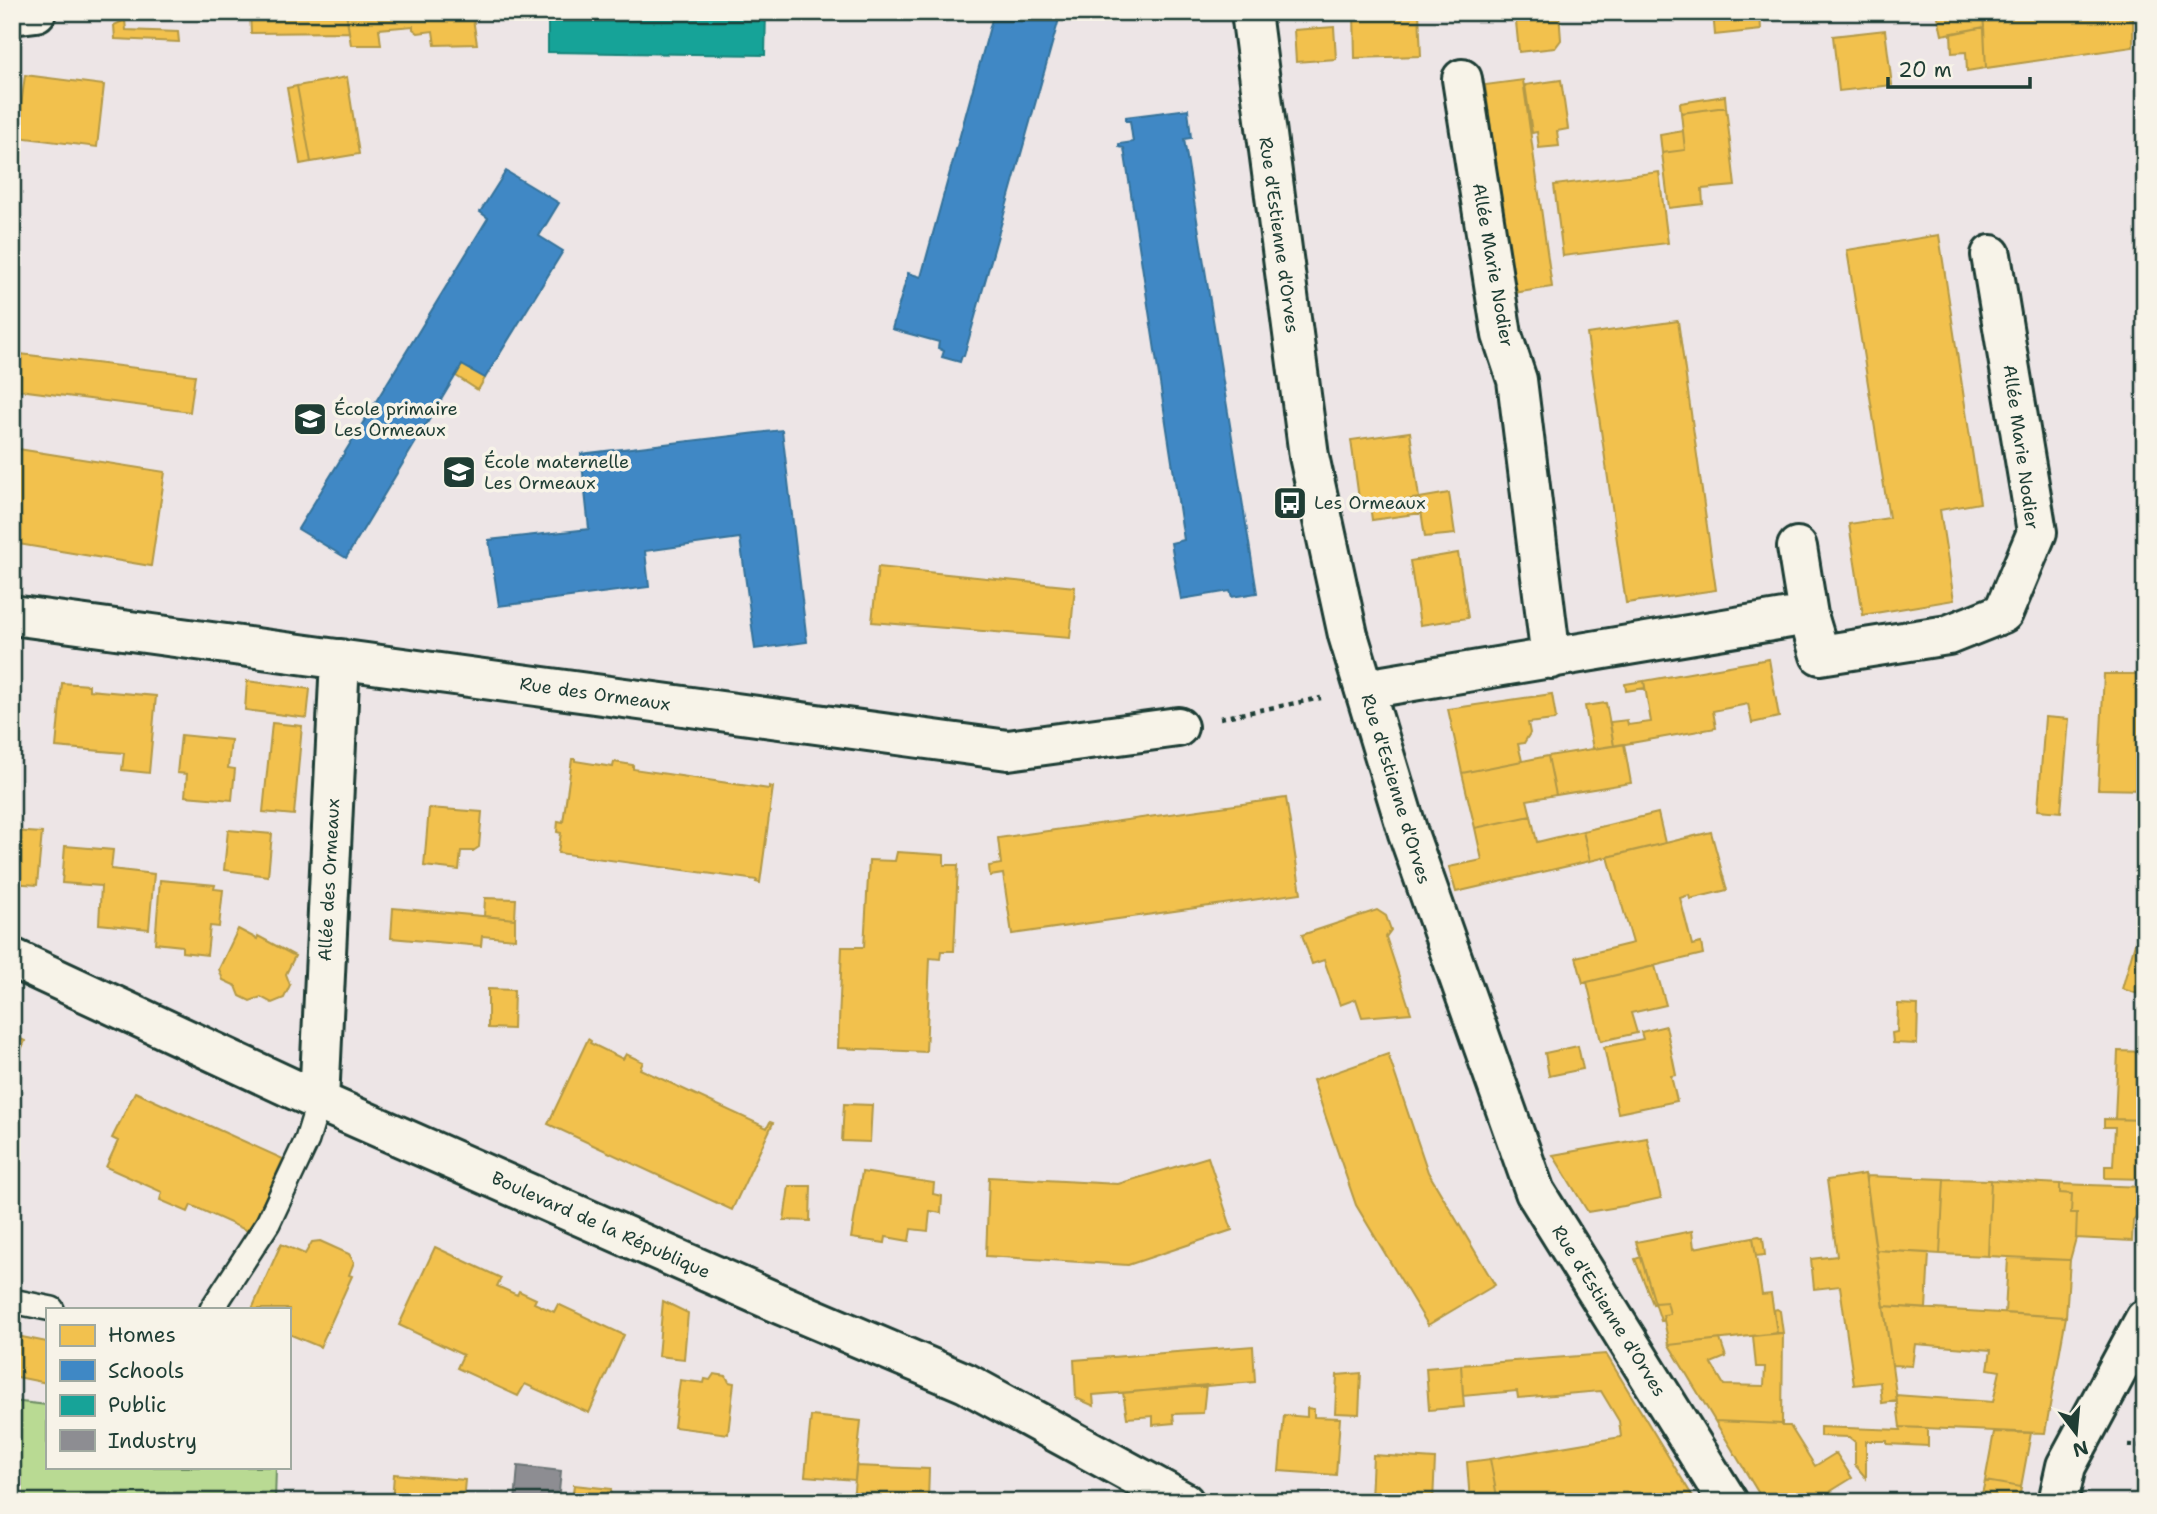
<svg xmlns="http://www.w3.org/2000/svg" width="2157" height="1514" font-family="'Shantell Sans',sans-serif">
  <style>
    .green { fill: #b9da93; stroke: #6c8c64; stroke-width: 2 }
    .homes { fill: #f2c14e; stroke: #b39946; stroke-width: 2 }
    .schools { fill: #3f88c5; stroke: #35729a; stroke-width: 2 }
    .public { fill: #17a398; stroke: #19847a; stroke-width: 2 }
    .industry { fill: #8d8d92; stroke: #6c7576; stroke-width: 2 }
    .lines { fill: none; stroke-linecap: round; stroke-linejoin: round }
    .service-casing { stroke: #1f3d34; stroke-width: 28 }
    .minor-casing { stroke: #1f3d34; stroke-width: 44 }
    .secondary-casing { stroke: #1f3d34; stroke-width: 44 }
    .path { stroke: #1f3d34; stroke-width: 4.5; stroke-dasharray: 5 5; stroke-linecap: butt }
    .service { stroke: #f7f3e8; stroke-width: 23 }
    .minor { stroke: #f7f3e8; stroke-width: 38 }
    .secondary { stroke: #f7f3e8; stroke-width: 38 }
    .labels { text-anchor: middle; stroke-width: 7; stroke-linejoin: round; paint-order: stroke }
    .street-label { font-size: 18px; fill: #1f3d34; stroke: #f7f3e8 }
    .poi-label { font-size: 18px; fill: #1f3d34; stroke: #f7f3e8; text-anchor: start }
  </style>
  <rect width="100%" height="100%" fill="#ede5e6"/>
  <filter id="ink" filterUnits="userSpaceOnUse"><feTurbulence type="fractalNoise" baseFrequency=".0143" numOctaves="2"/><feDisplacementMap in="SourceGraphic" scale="14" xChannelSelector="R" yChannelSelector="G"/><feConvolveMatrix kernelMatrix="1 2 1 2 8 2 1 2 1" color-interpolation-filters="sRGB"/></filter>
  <g filter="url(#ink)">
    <path class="green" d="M12,1401L47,1405V1467H276L275,1502H12Z"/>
    <path class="homes" d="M250,12H346L349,32L251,33Z
      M346,12H472L477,44L435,45L433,31L418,33L413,29V26L379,29L381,45H351Z
      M1354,12H1419L1421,56L1355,58Z
      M1515,12H1559L1561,40L1555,48L1519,52Z
      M1713,12H1760L1761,30L1715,35Z
      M1937,12H1983L1984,27L1942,35Z
      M1983,12H2133V47L1986,68Z
      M125,20L126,30L178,32L179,42L115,39L114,25Z
      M1334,27L1336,59L1296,62L1294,30Z
      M1984,27L1986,68L1967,71L1966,52L1952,53L1951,34Z
      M1885,30L1892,85L1839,91L1833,36Z
      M25,75L104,85L97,147L17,137Z
      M347,77L359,154L311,162L297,86Z
      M1523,80L1552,287L1514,293L1485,85Z
      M1561,80L1568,129L1557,131L1559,146L1539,148L1537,132L1532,133L1525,85Z
      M297,86L311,162L300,164L287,88Z
      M1725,96L1726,107L1681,113L1680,103Z
      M1726,107L1735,186L1702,189L1703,204L1669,208L1662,153L1685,150L1681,113Z
      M1683,131L1685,150L1662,153L1660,135Z
      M1659,172L1668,243L1563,256L1554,185Z
      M1939,235L1980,503L1940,510L1954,600L1863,615L1849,524L1889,518L1847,250Z
      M1678,321L1716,590L1626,603L1587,334Z
      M12,353L195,375L190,412L12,389Z
      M462,365L485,378L478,390L456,376Z
      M1410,432L1419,498L1360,506L1351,440Z
      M12,448L165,472L151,566L12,543Z
      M1449,493L1455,534L1425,537L1419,498Z
      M1419,498L1422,513L1372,520L1370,505Z
      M1458,553L1468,618L1420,625L1410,561Z
      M878,567L1075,587L1070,638L872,622Z
      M1769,659L1779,717L1752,723L1748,704L1713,711L1716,728L1614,746L1610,722L1627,720L1628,725L1651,722L1644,681Z
      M2104,674H2145V790L2098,789Z
      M247,681L310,689L307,718L245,710Z
      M1644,681L1645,688L1626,691L1625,684Z
      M62,683L89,685V690L156,696L149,773L122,770L124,753L56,747Z
      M1552,694L1556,718L1554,720L1528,723L1530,733L1524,743L1518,744L1522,761L1462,773L1448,709Z
      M1606,703L1614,746L1593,749L1585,706Z
      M2045,717L2069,719L2061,812L2038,810Z
      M272,723L302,726L294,815L263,812Z
      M181,735L231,740L228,768L235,769L232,800L185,796L187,774L177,773Z
      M1624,744L1631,783L1556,795L1548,756Z
      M1548,756L1556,795L1527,800L1531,816L1475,828L1462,773Z
      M572,759H575V761L613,767L614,762L633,765V769L769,789V786L773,787L760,883L756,882L757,880L558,853L561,833L557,832L558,821L563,822Z
      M1286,798L1301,893L1012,934L1003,874L990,876L989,866L1001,864L998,838Z
      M429,808L482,812L479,847L473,851H461L459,870L424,866Z
      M1658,813L1665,843L1590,861L1583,831Z
      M1531,816L1537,842L1583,831L1590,861L1456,892L1449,867L1482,860L1475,828Z
      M228,830L272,834L268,876L224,870Z
      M12,831L42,833L37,885L12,883Z
      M1711,832L1727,890L1690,899L1689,895L1680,898L1692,945L1701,943L1703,954L1583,983L1576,957L1633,943L1608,857Z
      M65,846L113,850L111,869L154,874L149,929L99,924L101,886L62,883Z
      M897,852L944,855V865H958L954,951H941L940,959L930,958L926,1052L838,1048L842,947H864L869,860L895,861Z
      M160,880L215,885L214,889L223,890L219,927L210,926L207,955L182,952V946L155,943Z
      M485,898L516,899L515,919L484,916Z
      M393,908L515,919V939L482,936L481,946L391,938Z
      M1377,910L1386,916L1391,930L1386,937L1411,1013L1362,1017L1356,999L1340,1005L1324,960L1312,964L1302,935Z
      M2142,918L2145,919V996L2122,989Z
      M238,929L257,939L258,936L295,956L286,974L290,985L284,998L272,1003L261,997L250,1001L240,996L236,986L223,980L219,969Z
      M1655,966L1666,1005L1631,1013L1637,1033L1601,1041L1587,982Z
      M488,989L514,990L513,1029L488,1028Z
      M1898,1004L1918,1005L1917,1044L1893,1043L1892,1033L1897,1032Z
      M1666,1026L1676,1075L1671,1076L1677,1101L1618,1113L1604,1047L1643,1039L1641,1032Z
      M12,1035L25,1041L12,1069Z
      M588,1039L591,1041L590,1043L623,1059L626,1054L643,1062L640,1069L767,1128L770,1122L773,1123L732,1210L548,1124Z
      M1578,1046L1583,1069L1549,1076L1545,1053Z
      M2118,1051L2145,1052V1120L2115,1119Z
      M1388,1054L1428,1172L1495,1285L1428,1325L1356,1205L1313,1080Z
      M135,1092L283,1159L250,1232L191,1205L188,1212L160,1200L162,1192L106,1167L118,1141L112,1138Z
      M844,1104L872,1105L870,1142L842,1141Z
      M2104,1119L2145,1120V1179L2105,1178V1166H2113L2115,1127H2104Z
      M1647,1138L1661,1198L1624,1206L1588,1212L1553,1155Z
      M1208,1157L1232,1230L1128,1265L986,1256L989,1177L1118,1184Z
      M862,1172L934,1183L933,1194L942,1196L941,1213L930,1211L928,1231L911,1229L909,1241L886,1237L885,1243L851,1238Z
      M1865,1174L1897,1401L1882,1403L1880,1382L1854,1385L1840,1286L1814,1289L1811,1259L1837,1256L1827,1180Z
      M1866,1176L1944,1179L1940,1254L1876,1250Z
      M1944,1179L1991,1180L1988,1256L1940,1254Z
      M1991,1180L2060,1184V1193L2072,1194L2071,1213H2077L2076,1238L2070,1260L1988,1256Z
      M2060,1184L2145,1187V1215H2137L2133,1221L2132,1241L2076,1238L2077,1213H2071L2072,1194L2060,1193Z
      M789,1186H811L810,1221L784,1220Z
      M1692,1231L1694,1248L1753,1237L1762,1295L1771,1294L1777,1333L1669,1345L1663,1315L1670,1314L1667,1302L1655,1303L1636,1242Z
      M1759,1236L1763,1238L1765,1255L1756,1256L1753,1237Z
      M320,1241L349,1254L354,1262L349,1275L352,1276L320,1347L289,1334V1309H252L281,1244L305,1254L312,1242Z
      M435,1247L501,1278L497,1286L517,1295L519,1291L536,1299L534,1303L554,1312L558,1304L624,1335L589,1413L525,1384L518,1396L457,1368L463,1355L399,1325Z
      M1876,1250L1929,1253L1926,1309L1884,1306Z
      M1641,1257L1655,1303L1653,1304L1635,1259Z
      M2008,1258L2070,1260L2066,1317L2005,1313Z
      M663,1301L688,1313L684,1359L658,1356Z
      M1667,1302L1670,1314L1663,1315L1664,1320L1661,1321L1655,1303Z
      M1884,1306L2066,1317L2045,1433L1900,1427L1896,1395L1993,1402L2000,1371L1988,1369L1991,1350L1915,1344L1912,1366L1892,1365Z
      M1777,1309L1780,1311L1783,1333H1777L1774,1310Z
      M1783,1333L1782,1424L1715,1421L1669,1345L1720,1339L1726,1357L1711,1363L1724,1385L1764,1386L1765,1367H1756L1753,1336Z
      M17,1336L47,1342V1383L12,1376Z
      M1253,1346L1255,1382L1093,1395L1094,1406L1076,1398L1074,1360Z
      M1606,1354L1696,1502H1498L1490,1459L1621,1437L1619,1421L1601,1391L1518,1398L1517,1391L1463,1396L1461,1365Z
      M1461,1365L1464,1407L1429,1410L1426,1368Z
      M1361,1373L1359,1414L1335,1413L1337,1375Z
      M714,1374L726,1376L729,1382L734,1383L728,1434L674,1427L680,1380L704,1383L705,1379L710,1380Z
      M1206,1385L1203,1413L1173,1414L1174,1423L1153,1425V1416L1127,1418L1123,1393Z
      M1307,1408L1314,1409V1417L1340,1418L1336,1475L1279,1471L1284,1415L1307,1417Z
      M811,1416L861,1421L855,1480L805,1476Z
      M1715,1421L1782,1424V1426H1790L1815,1466L1836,1453L1852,1478L1831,1491L1838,1502H1764Z
      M1820,1427L1901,1430L1900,1427L1928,1428V1446L1887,1444V1441H1866V1478L1855,1465V1442L1849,1437L1820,1436Z
      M1994,1432L2031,1433L2021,1487L1985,1481Z
      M1373,1455L1435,1459L1433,1502L1371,1500Z
      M1490,1459L1498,1502H1470L1467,1462Z
      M856,1466L929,1469L928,1502H853Z
      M394,1474L465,1480L463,1502H392Z
      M1985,1481L2021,1487L2019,1502H1966L1973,1501L1975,1493L1982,1494Z
      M574,1485L611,1489V1492H608L607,1502H572Z"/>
    <path class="schools" d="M994,12H1061L964,356H962L960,362L942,357L944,351L938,348L939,342L892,329L908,273L921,277Z
      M1188,109L1191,138L1184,139L1257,593L1232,597L1230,591L1181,599L1171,543L1184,540L1124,148L1119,147V144L1133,142L1130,121H1126V117Z
      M506,171L559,203L539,236L563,251L485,378L462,365L346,558L298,529L488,218L480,212Z
      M782,430L807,642L755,649L740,538L645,551L649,587L499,606L489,540L589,529L581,454Z"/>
    <path class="public" d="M548,12H766L765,55L548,52Z"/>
    <path class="industry" d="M518,1466L561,1471L558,1502H515Z"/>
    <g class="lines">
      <g class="service-casing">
        <path id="service" d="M12,1301L52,1309
          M212,1309L268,1223L307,1140L319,1101"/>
      </g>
      <g class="minor-casing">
        <path id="minor" d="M12,15L36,12
          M1462,79L1502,335L1517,380L1551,659
          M1797,547L1808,615
          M12,615L1008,750L1178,727
          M1365,689L1808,615L1820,655L1948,635L2003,613L2037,532L1991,255
          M12,958L319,1101L782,1305L966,1383L1184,1502
          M319,1101L340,659
          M2058,1502L2066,1466L2145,1319"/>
      </g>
      <g class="secondary-casing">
        <path id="secondary" d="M1251,12L1309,456L1348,635L1408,833L1535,1192L1728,1502"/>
      </g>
      <path class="path" d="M1220,718L1321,698
        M2128,1445L2145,1446"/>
      <use href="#service" class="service"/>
      <use href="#minor" class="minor"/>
      <use href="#secondary" class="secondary"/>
    </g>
  </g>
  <defs>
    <g id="school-square" transform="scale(1.75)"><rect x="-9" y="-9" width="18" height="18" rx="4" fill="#1f3d34" stroke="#f7f3e8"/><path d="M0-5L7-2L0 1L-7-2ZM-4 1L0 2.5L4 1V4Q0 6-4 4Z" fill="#fff"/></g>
    <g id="bus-square" transform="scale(1.75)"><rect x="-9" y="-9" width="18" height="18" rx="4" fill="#1f3d34" stroke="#f7f3e8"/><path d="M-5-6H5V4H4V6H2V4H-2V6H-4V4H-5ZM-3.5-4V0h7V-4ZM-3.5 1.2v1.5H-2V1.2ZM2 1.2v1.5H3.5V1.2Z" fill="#fff"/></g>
  </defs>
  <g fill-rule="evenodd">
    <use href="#school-square" x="310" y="419"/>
    <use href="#school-square" x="459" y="472"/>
    <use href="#bus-square" x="1290" y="503"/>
  </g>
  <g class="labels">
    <g class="street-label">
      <text transform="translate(1279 235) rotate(82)" y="6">Rue d'Estienne d'Orves</text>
      <text transform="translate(1493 265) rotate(80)" y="6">Allée Marie Nodier</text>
      <text transform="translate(2021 447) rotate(82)" y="6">Allée Marie Nodier</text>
      <text transform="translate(595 694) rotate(8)" y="6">Rue des Ormeaux</text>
      <text transform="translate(1396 789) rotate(73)" y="6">Rue d'Estienne d'Orves</text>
      <text transform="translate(329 880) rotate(-87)" y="6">Allée des Ormeaux</text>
      <text transform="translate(601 1225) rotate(24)" y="6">Boulevard de la République</text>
      <text transform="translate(1609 1311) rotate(58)" y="6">Rue d'Estienne d'Orves</text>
    </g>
    <g class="poi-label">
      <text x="334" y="415">École primaire<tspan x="334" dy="21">Les Ormeaux</tspan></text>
      <text x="484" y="468">École maternelle<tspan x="484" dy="21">Les Ormeaux</tspan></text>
      <text x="1314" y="509">Les Ormeaux</text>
    </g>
  </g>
  <rect width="2157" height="1514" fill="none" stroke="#f7f3e8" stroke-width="42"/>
  <rect x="21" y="21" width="2115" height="1472" fill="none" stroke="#1f3d34" stroke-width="2.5" filter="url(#ink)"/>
  <rect x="46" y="1308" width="245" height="161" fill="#f7f3e8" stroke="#a1aaa0" stroke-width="2"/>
  <rect x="60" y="1325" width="35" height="21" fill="#f2c14e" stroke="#a1aaa0" stroke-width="2"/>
  <text x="108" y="1342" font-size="21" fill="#1f3d34">Homes</text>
  <rect x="60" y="1360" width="35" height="21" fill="#3f88c5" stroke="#a1aaa0" stroke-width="2"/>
  <text x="108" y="1378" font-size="21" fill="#1f3d34">Schools</text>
  <rect x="60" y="1395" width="35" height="21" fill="#17a398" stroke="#a1aaa0" stroke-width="2"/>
  <text x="108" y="1412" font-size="21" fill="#1f3d34">Public</text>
  <rect x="60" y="1430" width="35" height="21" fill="#8d8d92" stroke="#a1aaa0" stroke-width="2"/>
  <text x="108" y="1448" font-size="21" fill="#1f3d34">Industry</text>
  <g transform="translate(2076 1433) rotate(164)" stroke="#f7f3e8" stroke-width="5" paint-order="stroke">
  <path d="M0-5L12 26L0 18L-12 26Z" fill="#1f3d34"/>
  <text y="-10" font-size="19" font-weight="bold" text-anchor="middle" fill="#1f3d34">N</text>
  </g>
  <path d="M1888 77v10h142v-10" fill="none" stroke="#1f3d34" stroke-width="3.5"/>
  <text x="1898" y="77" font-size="21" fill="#1f3d34" stroke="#f7f3e8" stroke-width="5" paint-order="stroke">20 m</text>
</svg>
